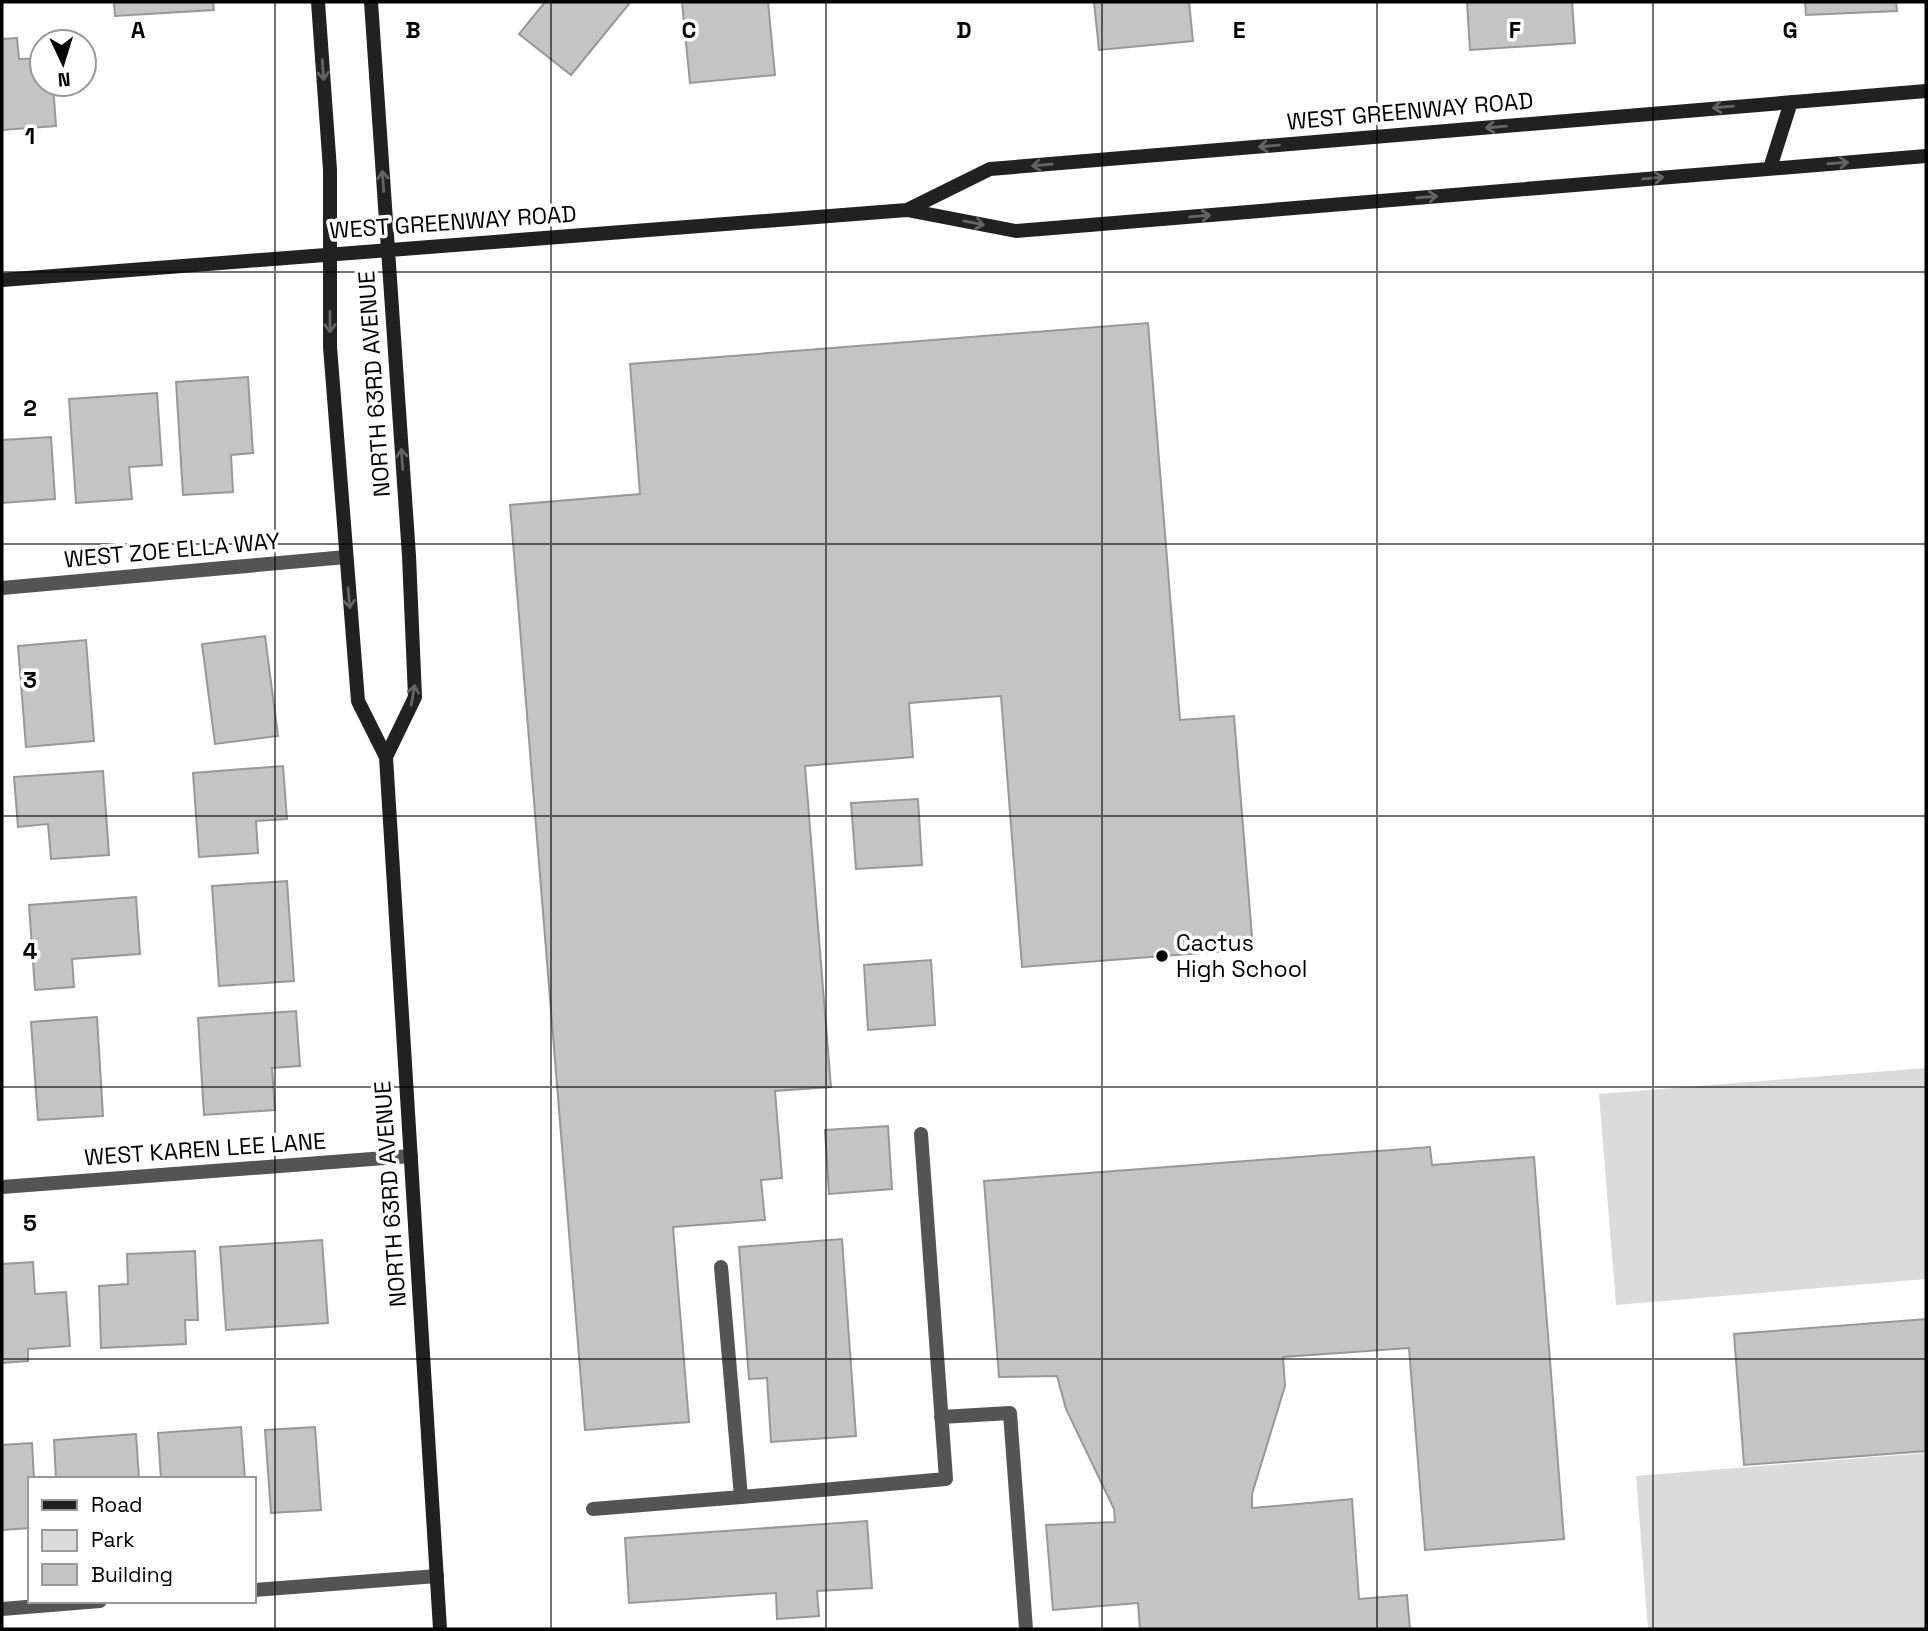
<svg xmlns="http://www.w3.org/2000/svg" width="1928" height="1631" font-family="'Space Grotesk',sans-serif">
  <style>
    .green { fill: #dbdbdb }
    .building { fill: #c4c4c4; stroke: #989898; stroke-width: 2 }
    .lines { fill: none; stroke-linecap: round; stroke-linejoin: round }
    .lane { stroke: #545454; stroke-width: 14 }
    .street { stroke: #545454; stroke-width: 14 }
    .secondary { stroke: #212121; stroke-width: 14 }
    .oneway { stroke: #646464 }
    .grid { fill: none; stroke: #000; stroke-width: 2; stroke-opacity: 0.55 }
    .poi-dot { fill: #000; stroke: #fff; stroke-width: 2.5 }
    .labels { text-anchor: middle; stroke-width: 7; stroke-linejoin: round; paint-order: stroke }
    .street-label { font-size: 23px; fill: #000; stroke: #fff }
    .poi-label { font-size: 23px; fill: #000; stroke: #fff; text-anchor: start }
    .grid-label { font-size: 23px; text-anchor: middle; font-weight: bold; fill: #000; stroke: #fff; stroke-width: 7; stroke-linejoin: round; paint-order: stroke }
  </style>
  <rect width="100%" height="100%" fill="#fff"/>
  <path class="green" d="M1926,1068V1279L1616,1305L1599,1094Z
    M1926,1453V1629H1648L1636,1476Z"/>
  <path class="building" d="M114,2H213L214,10L115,16Z
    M545,2H626L629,4L571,75L519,34Z
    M682,2H768L775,75L690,83Z
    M1094,2H1189L1193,41L1099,50Z
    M1467,2H1572L1575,43L1470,50Z
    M1805,2H1896L1897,11L1806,15Z
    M17,38L19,59L42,58V84H53L56,126L2,130V39Z
    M1148,323L1180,720L1234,716L1253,949L1022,967L1001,696L909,703L913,757L805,766L831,1087L775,1091L782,1178L761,1180L765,1220L673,1227L689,1422L585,1430L510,505L640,494L630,364Z
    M248,377L253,453L231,455L233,492L183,495L176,382Z
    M157,393L162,465L129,467L132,499L76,503L69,399Z
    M51,437L55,499L2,503V440Z
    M265,636L278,736L215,744L202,644Z
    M86,640L94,741L26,747L18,646Z
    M283,766L287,819L256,821L258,853L199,857L193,773Z
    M103,771L109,855L51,859L48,824L18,827L14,777Z
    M918,799L922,865L856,869L851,803Z
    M287,881L294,981L219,986L212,886Z
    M136,897L140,954L72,959L74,987L35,990L29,905Z
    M931,960L935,1025L868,1030L864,965Z
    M296,1011L300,1066L272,1068L275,1110L204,1115L198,1018Z
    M97,1017L103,1116L38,1120L31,1022Z
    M888,1126L892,1189L829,1194L825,1130Z
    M1430,1147L1432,1165L1534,1157L1564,1539L1425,1550L1409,1348L1283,1357L1285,1386L1252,1494V1508L1352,1499L1359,1599L1407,1595L1410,1629H1140L1138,1603L1053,1610L1046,1525L1115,1522L1114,1509L1066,1409L1057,1376L999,1377L984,1181Z
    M842,1239L856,1436L771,1442L767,1378L749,1379L739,1247Z
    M322,1240L328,1323L226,1330L220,1247Z
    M195,1251L198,1320H185L186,1344L101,1348L99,1286L128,1284L127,1254Z
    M33,1262L35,1294L66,1292L70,1346L28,1349V1361L2,1363V1264Z
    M1926,1319V1451L1744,1465L1734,1334Z
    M241,1427L245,1479H161L158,1433Z
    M315,1427L321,1510L271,1513L265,1430Z
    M136,1434L139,1479H56L54,1440Z
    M32,1443L34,1479H30V1528L2,1530V1445Z
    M867,1521L872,1588L817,1591L819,1616L777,1619L776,1593L629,1603L625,1538Z"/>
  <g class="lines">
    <path class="lane" d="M941,1417L1010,1413L1026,1629
      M741,1497L946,1479L921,1134
      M593,1509L741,1497L721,1267"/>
    <path class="street" d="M2,588L346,557
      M2,1187L411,1156
      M254,1590L437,1576
      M2,1609L100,1601"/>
    <path class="secondary" d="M318,2L330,170V347L358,701L386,757L440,1629
      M371,2L409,556L415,697L386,757
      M1770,168L1791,102
      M907,210L990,169L1926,91
      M2,280L907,210L1016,231L1926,156"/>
  </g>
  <defs><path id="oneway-shaft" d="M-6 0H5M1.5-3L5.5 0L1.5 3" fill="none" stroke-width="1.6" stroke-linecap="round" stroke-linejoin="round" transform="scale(1.75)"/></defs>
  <g class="oneway">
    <use href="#oneway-shaft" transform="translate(323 70) rotate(86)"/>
    <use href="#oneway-shaft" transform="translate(1723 107) rotate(175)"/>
    <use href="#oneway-shaft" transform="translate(1496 127) rotate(175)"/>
    <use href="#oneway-shaft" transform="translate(1269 146) rotate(175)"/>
    <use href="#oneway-shaft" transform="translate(1838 163) rotate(-4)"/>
    <use href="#oneway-shaft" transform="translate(1042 165) rotate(175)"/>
    <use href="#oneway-shaft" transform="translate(1653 178) rotate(-5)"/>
    <use href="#oneway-shaft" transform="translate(383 181) rotate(-94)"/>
    <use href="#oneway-shaft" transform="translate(1427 197) rotate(-5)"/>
    <use href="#oneway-shaft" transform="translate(1200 216) rotate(-5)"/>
    <use href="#oneway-shaft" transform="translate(974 223) rotate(11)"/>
    <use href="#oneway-shaft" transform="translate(330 322) rotate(90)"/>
    <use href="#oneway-shaft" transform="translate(402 459) rotate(-94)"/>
    <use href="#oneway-shaft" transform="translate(349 598) rotate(85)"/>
    <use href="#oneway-shaft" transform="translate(413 695) rotate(-80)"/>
  </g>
  <path class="grid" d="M275,2V1629M551,2V1629M826,2V1629M1102,2V1629M1377,2V1629M1653,2V1629M2,272H1926M2,544H1926M2,816H1926M2,1087H1926M2,1359H1926"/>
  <circle class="poi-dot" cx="1162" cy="956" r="7"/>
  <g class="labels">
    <g class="street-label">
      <text transform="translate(1410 111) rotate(-5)" y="8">WEST GREENWAY ROAD</text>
      <text transform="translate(453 222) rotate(-4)" y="8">WEST GREENWAY ROAD</text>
      <text transform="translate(374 384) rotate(-94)" y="8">NORTH 63RD AVENUE</text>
      <text transform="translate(172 550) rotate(-5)" y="8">WEST ZOE ELLA WAY</text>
      <text transform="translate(205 1149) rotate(-4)" y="8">WEST KAREN LEE LANE</text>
      <text transform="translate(390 1194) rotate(-94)" y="8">NORTH 63RD AVENUE</text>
    </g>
    <g class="poi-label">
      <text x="1176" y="951">Cactus<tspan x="1176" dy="26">High School</tspan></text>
    </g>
  </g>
  <g class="grid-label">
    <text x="138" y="38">A</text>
    <text x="413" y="38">B</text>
    <text x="689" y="38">C</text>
    <text x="964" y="38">D</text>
    <text x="1239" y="38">E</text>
    <text x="1515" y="38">F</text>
    <text x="1790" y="38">G</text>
    <text x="30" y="144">1</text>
    <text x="30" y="416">2</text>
    <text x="30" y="688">3</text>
    <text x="30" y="959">4</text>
    <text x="30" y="1231">5</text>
  </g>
  <rect width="1928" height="1631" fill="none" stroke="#000000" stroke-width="7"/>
  <rect x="28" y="1477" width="228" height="126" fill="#ffffff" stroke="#999999" stroke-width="2"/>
  <rect x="42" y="1500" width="35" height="10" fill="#212121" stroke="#999999" stroke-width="2"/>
  <text x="91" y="1512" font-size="21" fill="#000000">Road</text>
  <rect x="42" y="1530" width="35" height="21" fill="#dbdbdb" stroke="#999999" stroke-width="2"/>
  <text x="91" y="1547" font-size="21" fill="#000000">Park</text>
  <rect x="42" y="1564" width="35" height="21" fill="#c4c4c4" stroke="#999999" stroke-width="2"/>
  <text x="91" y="1582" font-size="21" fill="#000000">Building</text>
  <g transform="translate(63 63) rotate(176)"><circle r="33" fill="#ffffff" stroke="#999999" stroke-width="2"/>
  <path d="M0-5L12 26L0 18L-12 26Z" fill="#000000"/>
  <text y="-10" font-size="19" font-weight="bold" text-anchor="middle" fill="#000000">N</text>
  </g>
</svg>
